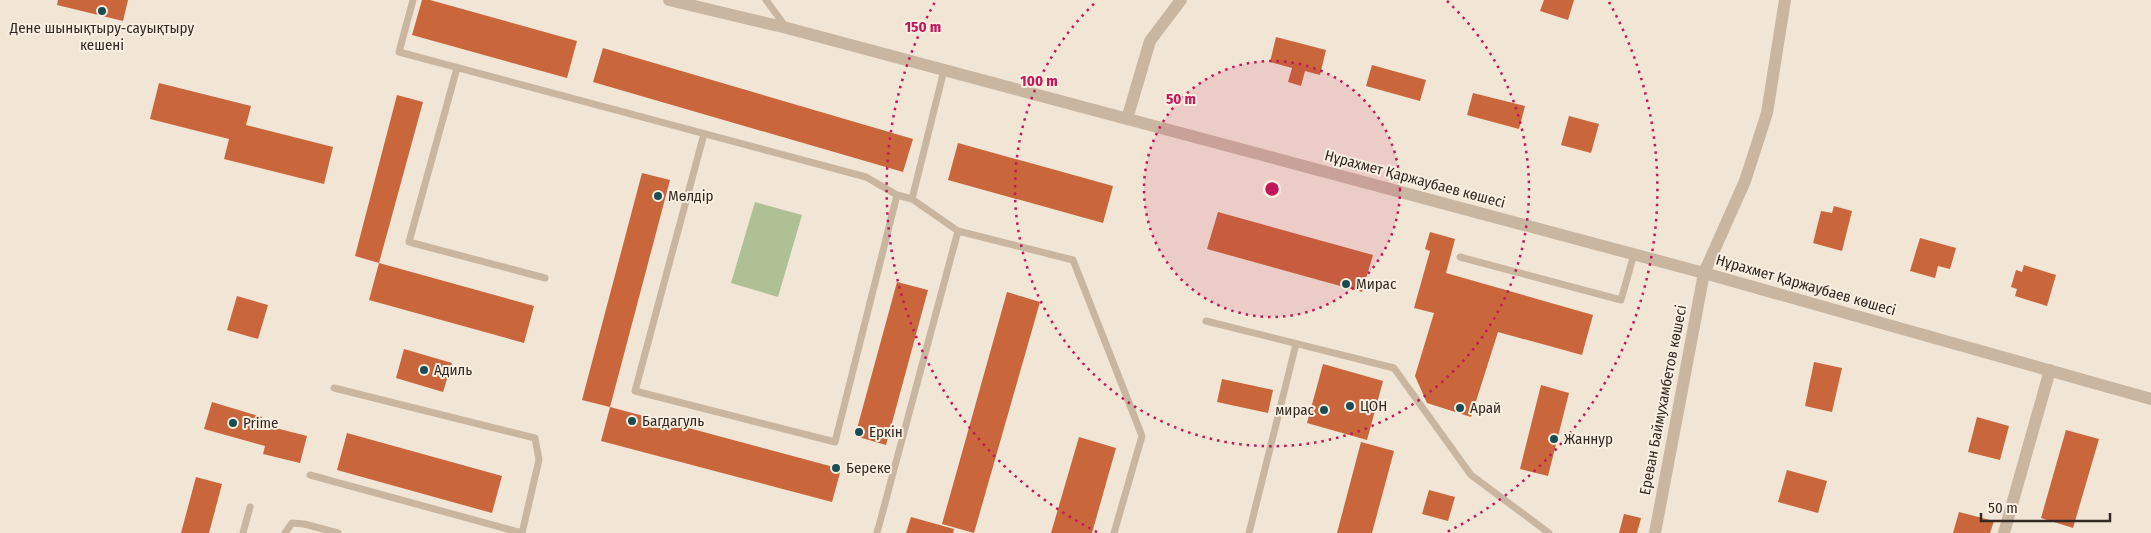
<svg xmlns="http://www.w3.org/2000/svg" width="2151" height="533" font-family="'Fira Sans Condensed',sans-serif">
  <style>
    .green { fill: #afc095 }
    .building { fill: #c9663b }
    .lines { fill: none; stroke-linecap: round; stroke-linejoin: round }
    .lane { stroke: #c9b6a1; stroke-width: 7 }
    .street { stroke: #c9b6a1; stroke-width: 12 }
    .ring { fill: none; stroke: #c2185b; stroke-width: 2.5; stroke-dasharray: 2.5 5 }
    .poi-dot { fill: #194d54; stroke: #f9efe1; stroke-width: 2 }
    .labels { text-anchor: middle; stroke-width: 4; stroke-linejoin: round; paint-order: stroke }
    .poi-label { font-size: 15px; fill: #332a24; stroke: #f9efe1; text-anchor: start }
    .street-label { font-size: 15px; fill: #332a24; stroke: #f9efe1 }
    .centre { fill: #c2185b; stroke: #f9efe1; stroke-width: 2.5 }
    .ring-label { font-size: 15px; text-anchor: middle; font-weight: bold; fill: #c2185b; stroke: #f9efe1; stroke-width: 4; stroke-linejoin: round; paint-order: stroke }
  </style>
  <rect width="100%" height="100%" fill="#f1e5d5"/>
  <path class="green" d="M755,202L802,215L778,297L731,283Z"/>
  <path class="building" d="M58,0H128L123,21L57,5Z
    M422,0H430L577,41L567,78L412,35Z
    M1544,0H1574L1568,20L1540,11Z
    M1276,37L1326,50L1320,75L1305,71L1301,86L1288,82L1292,68L1270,62Z
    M603,48L913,139L903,172L593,82Z
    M1372,65L1426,80L1420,101L1366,86Z
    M159,83L251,106L246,125L333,147L324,184L224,159L229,139L150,119Z
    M1473,93L1525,106L1519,129L1467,115Z
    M397,95L423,102L379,263L355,256Z
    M1569,116L1599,124L1591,153L1561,145Z
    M958,143L1113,186L1103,223L948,180Z
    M642,173L670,180L610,407L582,400Z
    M1834,206L1852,211L1842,251L1813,243L1821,211L1832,213Z
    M1218,212L1373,255L1362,292L1207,249Z
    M1430,232L1455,239L1446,273L1593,315L1582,355L1498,332L1471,417L1427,403L1415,376L1434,313L1414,308L1430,251L1425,249Z
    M1920,238L1956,248L1950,269L1938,266L1935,278L1910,271Z
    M379,263L534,306L524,343L369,300Z
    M2024,265L2056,275L2047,306L2015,296L2017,289L2011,287L2016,270L2022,272Z
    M897,282L928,290L886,445L855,436Z
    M1007,292L1040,302L974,533L942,524Z
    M237,296L268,305L258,339L227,330Z
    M404,349L452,363L443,392L396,378Z
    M1814,362L1842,368L1832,412L1805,406Z
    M1323,364L1383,381L1367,440L1307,423Z
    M1222,379L1273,390L1268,413L1217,402Z
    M1541,385L1569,393L1548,476L1520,469Z
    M212,402L262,417L260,424L307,436L300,463L263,454L265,446L204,429Z
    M610,407L841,469L832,502L601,441Z
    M1977,417L2009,426L2000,460L1968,452Z
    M2066,430L2099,439L2073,528L2041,518Z
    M347,433L502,476L492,513L337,470Z
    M1079,437L1116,448L1092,533H1051Z
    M1361,442L1394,451L1372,533H1337Z
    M1787,470L1827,481L1818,513L1778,502Z
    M196,477L222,484L209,533H181Z
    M1429,490L1455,497L1448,521L1422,514Z
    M1959,512L1994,521L1990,533H1953Z
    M1624,514L1641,518L1637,533H1619Z
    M911,517L954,529L953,533H906Z"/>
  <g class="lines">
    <path class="lane" d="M413,0L399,52L866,177L897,195L912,199L944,70
      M766,0L785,26
      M457,68L409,242L545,278
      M704,134L635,391L835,442L897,195
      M912,199L958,231L1073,260L1142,436L1114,533
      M1460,257L1621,300L1634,254
      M1206,321L1394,368L1471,475L1549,533
      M310,475L522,533L539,460L535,438L334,388
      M243,533L250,507
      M285,533L292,523L304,524L338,533
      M877,533L958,231
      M1249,533L1296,344"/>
    <path class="street" d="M669,0L787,28L1704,273L2151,399
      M1127,119L1150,41L1181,0
      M1655,533L1704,273L1745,181L1767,113L1785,0
      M2004,533L2050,370"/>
  </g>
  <circle cx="1272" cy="189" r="128" fill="#c2185b" fill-opacity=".12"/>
  <g class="ring">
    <circle cx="1272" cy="189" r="128"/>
    <path d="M1447 1A257 257 0 1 1 1097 1"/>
    <path d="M1097 532A385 385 0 0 1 935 2M1609 2A385 385 0 0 1 1447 532"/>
  </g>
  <g class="poi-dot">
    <circle cx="102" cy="11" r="5"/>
    <circle cx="658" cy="196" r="5"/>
    <circle cx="1346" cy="284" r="5"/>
    <circle cx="424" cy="370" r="5"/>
    <circle cx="1350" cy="406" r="5"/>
    <circle cx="1460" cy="408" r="5"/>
    <circle cx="1324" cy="410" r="5"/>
    <circle cx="632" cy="421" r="5"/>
    <circle cx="233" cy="423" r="5"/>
    <circle cx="859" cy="432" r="5"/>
    <circle cx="1554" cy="439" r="5"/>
    <circle cx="836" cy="468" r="5"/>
  </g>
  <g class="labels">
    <g class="poi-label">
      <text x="102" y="33" text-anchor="middle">Дене шынықтыру-сауықтыру<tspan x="102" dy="17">кешені</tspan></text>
      <text x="668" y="201">Мөлдір</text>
      <text x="1356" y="289">Мирас</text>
      <text x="434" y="375">Адиль</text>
      <text x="1360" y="411">ЦОН</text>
      <text x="1470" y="413">Арай</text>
      <text x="1314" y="415" text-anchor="end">мирас</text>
      <text x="642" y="426">Багдагуль</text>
      <text x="243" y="428">Prime</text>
      <text x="869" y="437">Еркін</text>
      <text x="1564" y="444">Жаннур</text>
      <text x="846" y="473">Береке</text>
    </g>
    <g class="street-label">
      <text transform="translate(1415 179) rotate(15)" y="5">Нұрахмет Қаржаубаев көшесі</text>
      <text transform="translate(1806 285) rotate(16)" y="5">Нұрахмет Қаржаубаев көшесі</text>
      <text transform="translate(1663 400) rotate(-79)" y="5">Ереван Баймухамбетов көшесі</text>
    </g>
  </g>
  <circle cx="1272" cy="189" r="8" class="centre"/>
  <g class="ring-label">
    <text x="923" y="32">150 m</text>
    <text x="1039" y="86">100 m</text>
    <text x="1181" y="104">50 m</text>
  </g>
  <path d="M1981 513v8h129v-8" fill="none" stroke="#332a24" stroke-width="2.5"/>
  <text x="1988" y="513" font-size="15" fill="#332a24" stroke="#f9efe1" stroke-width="4" paint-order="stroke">50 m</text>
</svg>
